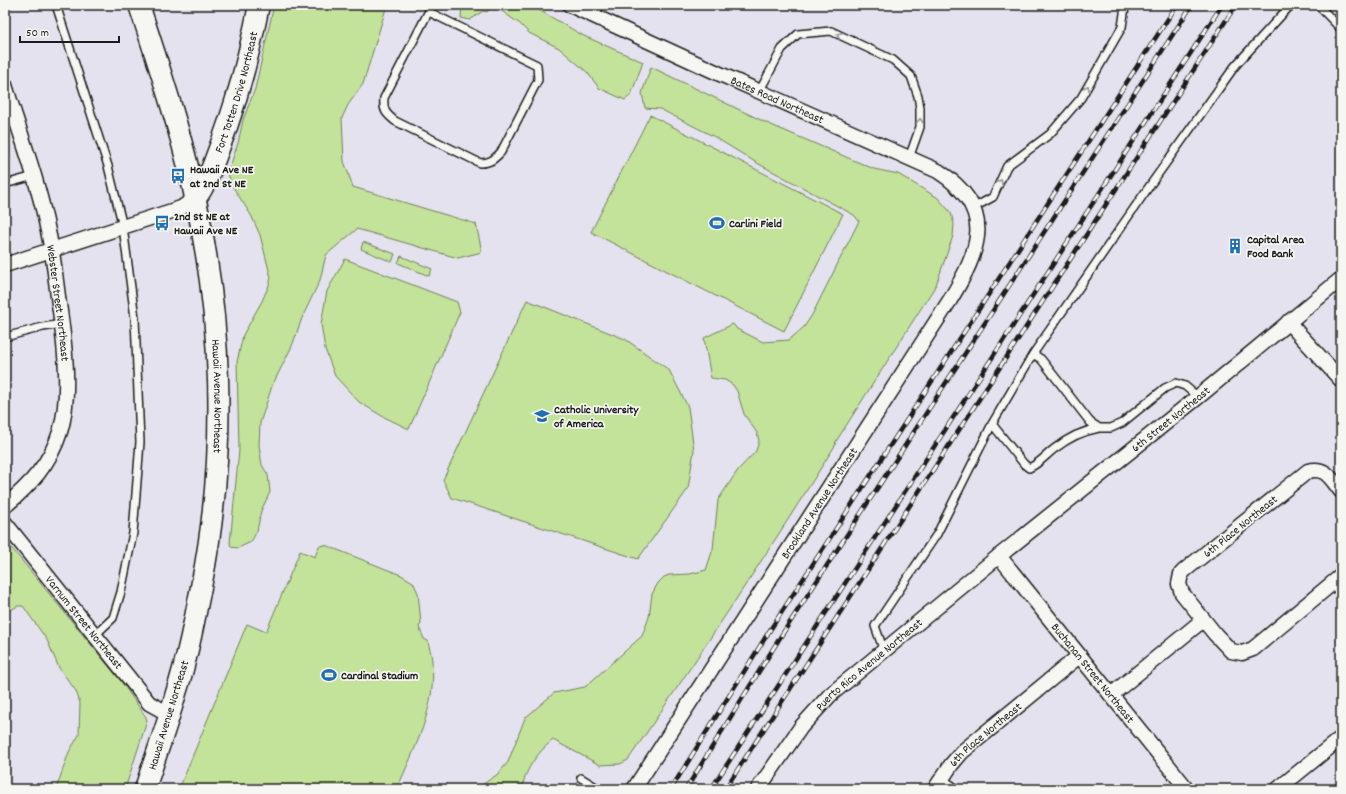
<svg xmlns="http://www.w3.org/2000/svg" width="1346" height="794" font-family="Dekko,sans-serif">
  <style>
    .green { fill: #c3e29a; stroke: #707f5b }
    .lines { fill: none; stroke-linecap: round; stroke-linejoin: round }
    .lane-casing { stroke: #1c1c1c; stroke-width: 10 }
    .street-casing { stroke: #1c1c1c; stroke-width: 17 }
    .secondary-casing { stroke: #1c1c1c; stroke-width: 23 }
    .lane { stroke: #f6f6f2; stroke-width: 7 }
    .street { stroke: #f6f6f2; stroke-width: 14 }
    .secondary { stroke: #f6f6f2; stroke-width: 20 }
    .rail-casing { stroke: #1c1c1c; stroke-width: 4.5 }
    .rail { stroke: #f6f6f2; stroke-width: 3; stroke-dasharray: 9; stroke-linecap: butt }
    .oneway { stroke: #949492 }
    .labels { text-anchor: middle; stroke-width: 3.5; stroke-linejoin: round; paint-order: stroke }
    .street-label { font-size: 12px; fill: #1c1c1c; stroke: #f6f6f2 }
    .poi-label { font-size: 12px; font-weight: bold; fill: #1c1c1c; stroke: #f6f6f2; text-anchor: start }
  </style>
  <rect width="100%" height="100%" fill="#e3e2ee"/>
  <filter id="ink" filterUnits="userSpaceOnUse"><feTurbulence type="fractalNoise" baseFrequency=".025" numOctaves="2"/><feDisplacementMap in="SourceGraphic" scale="8" xChannelSelector="R" yChannelSelector="G"/><feConvolveMatrix kernelMatrix="1 2 1 2 8 2 1 2 1" color-interpolation-filters="sRGB"/></filter>
  <g filter="url(#ink)">
    <path class="green" d="M274,5H387L363,84L348,105L342,118L344,161L353,187L476,224L482,252L458,258L357,229L326,255L320,280L302,318L292,346L272,386L260,423L259,445L262,465L268,475L270,492L261,511L257,531L251,542L238,548L231,547L230,543L239,450L237,362L243,335L262,301L269,285L271,278L260,235L251,215L231,184L228,173L238,143L243,120L255,89Z
      M462,5H530L584,36L643,62L631,95L625,100L599,88L587,72L559,48L529,33L520,24L493,5L487,12L483,11L470,20L461,18Z
      M651,67L769,124L874,169L898,174L938,198L951,213L954,224L953,236L936,285L835,443L836,444C769,551 699,656 628,760L620,764L600,765L553,740C540,750 524,770 523,787L524,789H476L498,774L508,762L525,718L554,693L585,687L642,636L649,617L652,594L658,583L664,577L669,575L690,574L706,570L713,549L718,500L738,470L756,451L759,441L757,433L744,414L737,391L733,385L725,380L711,378L704,338L733,324L737,329L763,342L789,340L804,327L812,315L859,221L854,215L757,163L713,136L660,109L645,108L642,93Z
      M650,115L843,214L784,331L591,232Z
      M363,242L395,254L392,262L361,249Z
      M401,256L432,269L429,276L398,263Z
      M345,259L457,302L460,312L409,429L382,416L359,402L335,376L325,349L321,324L327,291Z
      M527,300L625,339L669,370L688,407L694,450L688,489L638,559L452,498L443,480Z
      M5,540L120,680L146,717L147,721L125,789H56L69,752L79,735L80,703L76,691L59,668L47,640L23,606H18L5,613Z
      M325,545L401,575L413,582L418,593L421,623L419,627L424,639L428,641C429,648 432,655 432,662C437,707 414,749 397,789H179L247,624L266,632L300,551L315,557L319,546Z"/>
    <g class="lines">
      <g class="lane-casing">
        <path id="lane" d="M56,5L108,166L123,227L135,318L140,442L133,533L121,592L113,618L95,635
          M1318,5L1341,29
          M429,12L537,65L538,80L501,152C494,159 491,163 480,163L395,121C385,113 383,110 384,98L432,5
          M593,16L601,5
          M759,92L782,49L798,34L831,31L893,60L911,76L918,96L920,108V127L909,158
          M5,184L34,176
          M973,208L993,197L1007,166L1050,134L1081,98L1122,27L1125,7L1124,5
          M5,337L43,327L62,324
          M1033,354L1146,191L1235,66L1289,7L1294,5
          M992,424L1024,464L1029,468C1039,464 1046,455 1054,449C1068,438 1082,431 1099,428
          M884,651L875,626L937,534L992,424L1033,354L1041,359L1090,422L1099,428H1111L1122,423L1165,388L1176,383L1185,386L1198,397
          M581,778L599,789"/>
      </g>
      <g class="street-casing">
        <g id="street">
          <path id="s1" d="M570,5L720,74L938,171C997,209 980,250 950,300L634,789"/>
          <path id="s2" d="M5,85C20,133 38,181 48,231C54,257 56,285 60,311C65,347 71,397 60,432C50,464 30,485 5,506"/>
          <path d="M5,265L181,208L196,198"/>
          <path d="M1288,322L1341,380"/>
          <path d="M1341,491C1331,479 1326,466 1308,471L1185,570L1181,574L1179,584L1182,593L1215,634L1231,651L1242,653L1253,649L1341,576"/>
          <path id="s3" d="M5,523L149,703L169,714"/>
          <path id="s4" d="M999,556L1187,789"/>
          <path d="M1111,695L1203,620"/>
          <path d="M940,782L951,789"/>
          <path id="s5" d="M758,789L801,727L830,695L999,556L1198,397L1341,279"/>
          <path id="s6" d="M935,789L951,765L962,752L1079,656"/>
          <path d="M1278,789L1341,738"/>
        </g>
      </g>
      <g class="secondary-casing">
        <g id="secondary">
          <path id="s7" d="M139,5C158,63 177,120 191,179C223,312 228,453 201,587C194,623 187,659 176,693C167,726 155,757 145,789"/>
          <path id="s8" d="M196,198C206,185 211,170 217,154C236,106 249,56 259,5"/>
        </g>
      </g>
      <use href="#lane" class="lane"/>
      <use href="#street" class="street"/>
      <use href="#secondary" class="secondary"/>
      <g class="rail-casing">
        <path id="rail" d="M671,789L770,630L1177,5
          M686,789L781,636L1192,5
          M711,789L1222,5
          M725,789L1236,5"/>
      </g>
      <use href="#rail" class="rail"/>
    </g>
    <defs><path id="oneway-chevron" d="M-2-3.5L2.5 0L-2 3.5" fill="none" stroke-width="1.6" stroke-linecap="round" stroke-linejoin="round"/></defs>
    <g class="oneway">
      <use href="#oneway-chevron" transform="translate(839 35) rotate(-155)"/>
      <use href="#oneway-chevron" transform="translate(1087 88) rotate(-60)"/>
      <use href="#oneway-chevron" transform="translate(920 121) rotate(-87)"/>
      <use href="#oneway-chevron" transform="translate(1000 182) rotate(-65)"/>
    </g>
  </g>
  <defs>
    <g id="bus-bare" transform="scale(1.2)"><path d="M-5-6H5V4H4V6H2V4H-2V6H-4V4H-5ZM-3.5-4V0h7V-4ZM-3.5 1.2v1.5H-2V1.2ZM2 1.2v1.5H3.5V1.2Z" fill="#1f6fb2" stroke="#f6f6f2" stroke-width="2.5" paint-order="stroke"/></g>
    <g id="stadium-bare" transform="scale(1.2)"><path d="M0-5a6.5 5 0 1 0 0 10a6.5 5 0 1 0 0-10ZM-3.5-1.8h7v3.6h-7Z" fill="#1f6fb2" stroke="#f6f6f2" stroke-width="2.5" paint-order="stroke"/></g>
    <g id="building-bare" transform="scale(1.2)"><path d="M-4-6H4V6H1V3H-1V6H-4ZM-2.5-4.3h1.7v1.8h-1.7ZM.8-4.3h1.7v1.8H.8ZM-2.5-1h1.7V.8h-1.7ZM.8-1h1.7V.8H.8Z" fill="#1f6fb2" stroke="#f6f6f2" stroke-width="2.5" paint-order="stroke"/></g>
    <g id="university-bare" transform="scale(1.2)"><path d="M0-5L7-2L0 1L-7-2ZM-4 1L0 2.5L4 1V4Q0 6-4 4Z" fill="#1f6fb2" stroke="#f6f6f2" stroke-width="2.5" paint-order="stroke"/></g>
  </defs>
  <g fill-rule="evenodd">
    <use href="#bus-bare" x="178" y="176"/>
    <use href="#bus-bare" x="162" y="223"/>
    <use href="#stadium-bare" x="717" y="223"/>
    <use href="#building-bare" x="1235" y="246"/>
    <use href="#university-bare" x="542" y="416"/>
    <use href="#stadium-bare" x="329" y="675"/>
  </g>
  <g class="labels">
    <g class="street-label">
      <text dy="4" stroke="none"><textPath href="#s8" startOffset="114">Fort Totten Drive Northeast</textPath></text>
      <text dy="4" stroke="none"><textPath href="#s1" startOffset="228">Bates Road Northeast</textPath></text>
      <text dy="4" stroke="none"><textPath href="#s2" startOffset="225">Webster Street Northeast</textPath></text>
      <text dy="4" stroke="none"><textPath href="#s7" startOffset="401">Hawaii Avenue Northeast</textPath></text>
      <text dy="4" stroke="none"><textPath href="#s5" startOffset="557">6th Street Northeast</textPath></text>
      <text transform="translate(819 503) rotate(-57)" y="4">Brookland Avenue Northeast</text>
      <text transform="translate(1240 526) rotate(-39)" y="4">6th Place Northeast</text>
      <text dy="4" stroke="none"><textPath href="#s3" startOffset="127">Varnum Street Northeast</textPath></text>
      <text dy="4" stroke="none"><textPath href="#s5" startOffset="168">Puerto Rico Avenue Northeast</textPath></text>
      <text dy="4" stroke="none"><textPath href="#s4" startOffset="150">Buchanan Street Northeast</textPath></text>
      <text transform="translate(168 715) rotate(-73)" y="4">Hawaii Avenue Northeast</text>
      <text dy="4" stroke="none"><textPath href="#s6" startOffset="75">6th Place Northeast</textPath></text>
    </g>
    <g class="poi-label">
      <text x="190" y="173">Hawaii Ave NE<tspan x="190" dy="14">at 2nd St NE</tspan></text>
      <text x="174" y="220">2nd St NE at<tspan x="174" dy="14">Hawaii Ave NE</tspan></text>
      <text x="729" y="227">Carlini Field</text>
      <text x="1247" y="243">Capital Area<tspan x="1247" dy="14">Food Bank</tspan></text>
      <text x="554" y="413">Catholic University<tspan x="554" dy="14">of America</tspan></text>
      <text x="341" y="679">Cardinal Stadium</text>
    </g>
  </g>
  <rect width="1346" height="794" fill="none" stroke="#f6f6f2" stroke-width="20"/>
  <rect x="10" y="10" width="1326" height="774" fill="none" stroke="#1c1c1c" stroke-width="1.5" filter="url(#ink)"/>
  <path d="M20 36v6h99v-6" fill="none" stroke="#1c1c1c" stroke-width="2"/>
  <text x="26" y="36" font-size="12" fill="#1c1c1c" stroke="#f6f6f2" stroke-width="3" paint-order="stroke">50 m</text>
</svg>
